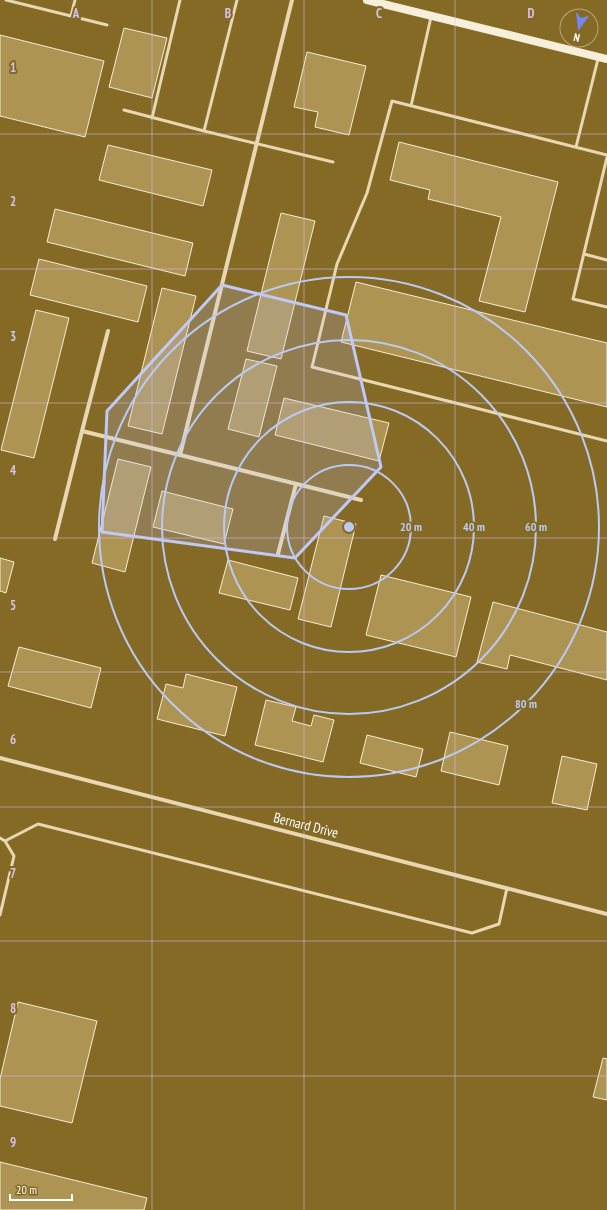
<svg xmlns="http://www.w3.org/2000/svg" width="607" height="1210" font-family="'PT Sans Narrow',sans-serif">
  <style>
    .building { fill: #ae9453; stroke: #f6ecd4 }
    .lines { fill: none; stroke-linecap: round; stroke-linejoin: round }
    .service { stroke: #e8d7b0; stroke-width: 3 }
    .minor { stroke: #e8d7b0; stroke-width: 4 }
    .secondary { stroke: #f7efda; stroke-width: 8 }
    .marked { fill: #c1c9f8; fill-opacity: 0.2; stroke: #c1c9f8; stroke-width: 3; stroke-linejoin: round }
    .grid { fill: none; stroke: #d7c0ec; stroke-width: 1; stroke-opacity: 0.55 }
    .ring { fill: none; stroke: #bbcaf3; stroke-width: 2 }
    .labels { text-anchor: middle; stroke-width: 4; stroke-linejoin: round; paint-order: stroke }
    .street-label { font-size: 14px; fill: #fff; stroke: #856a26 }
    .grid-label { font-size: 13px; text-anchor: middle; font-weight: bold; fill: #d7c0ec; stroke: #856a26; stroke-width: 4; stroke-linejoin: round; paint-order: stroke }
    .centre { fill: #bbcaf3; stroke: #856a26; stroke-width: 2 }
    .ring-label { font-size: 12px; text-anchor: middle; font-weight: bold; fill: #bbcaf3; stroke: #856a26; stroke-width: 4; stroke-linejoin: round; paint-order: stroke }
  </style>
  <rect width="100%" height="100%" fill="#856a26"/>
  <path class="building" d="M124,28L167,38L152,98L109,87Z
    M0,35L104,61L85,137L0,116Z
    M307,52L366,66L349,135L315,127L318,112L294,107Z
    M399,142L558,182L525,312L479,301L501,217L428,199L430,190L390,180Z
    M108,145L212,170L203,206L99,180Z
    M55,209L193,243L185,276L47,242Z
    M281,213L315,221L281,359L247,351Z
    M39,259L147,286L138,322L30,295Z
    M356,282L607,343V407L341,342Z
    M162,288L196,296L162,434L128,426Z
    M36,310L69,318L34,458L1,450Z
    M246,359L277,366L259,437L228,429Z
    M284,398L389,423L379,461L275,435Z
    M118,459L151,467L125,572L92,563Z
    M162,491L233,509L224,544L153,527Z
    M324,516L356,524L331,627L298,619Z
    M0,558L14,562L6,593L0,591Z
    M228,560L298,578L290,610L219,593Z
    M381,575L471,597L456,657L366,635Z
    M493,602L607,632V680L510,655L507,669L477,662Z
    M19,647L101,668L91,708L8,686Z
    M186,674L237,687L225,736L157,719L166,684L183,688Z
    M266,700L296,707L292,721L311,726L314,715L334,720L323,762L255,745Z
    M450,732L508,746L499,785L441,771Z
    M367,735L423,749L416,777L360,763Z
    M562,756L597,764L587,810L552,803Z
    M18,1002L97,1021L72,1123L0,1106V1079Z
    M603,1058L607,1059V1100L593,1097Z
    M0,1162L147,1198L144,1210H0Z"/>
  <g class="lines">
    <path class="service" d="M6,0L71,16
      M75,0L71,16L107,25
      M411,106L431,17
      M124,110L204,131L333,162
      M152,118L180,0
      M204,131L237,0
      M576,147L598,59
      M607,155L392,101L367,193L337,264L312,367L607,441
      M607,157L573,299L607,307
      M584,254L607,260
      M0,838L5,841L14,856L0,915
      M5,841L38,824L472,933L499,924L507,888"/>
    <path class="minor" d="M292,0L180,455L361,500
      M82,431L108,331
      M55,539L82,431L180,455
      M278,554L296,484
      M0,758L607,914"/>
    <path class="secondary" d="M367,0L607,59"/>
  </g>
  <path class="marked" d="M222,285L346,315L381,467L295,558L102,532L107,411Z"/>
  <path class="grid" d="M152,0V1210M304,0V1210M455,0V1210M0,134H607M0,269H607M0,403H607M0,538H607M0,672H607M0,807H607M0,941H607M0,1076H607"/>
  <g class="ring">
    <circle cx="349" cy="527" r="62"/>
    <circle cx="349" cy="527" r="125"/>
    <circle cx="349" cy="527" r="187"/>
    <circle cx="349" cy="527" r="250"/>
  </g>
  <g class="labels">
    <g class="street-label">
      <text transform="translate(306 825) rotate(14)" y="5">Bernard Drive</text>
    </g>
  </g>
  <g class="grid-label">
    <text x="76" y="18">A</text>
    <text x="228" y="18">B</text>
    <text x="379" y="18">C</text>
    <text x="531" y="18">D</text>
    <text x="13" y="72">1</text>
    <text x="13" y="206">2</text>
    <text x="13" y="341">3</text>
    <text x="13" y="475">4</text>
    <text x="13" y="610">5</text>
    <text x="13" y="744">6</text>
    <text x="13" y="878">7</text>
    <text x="13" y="1013">8</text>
    <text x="13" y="1147">9</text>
  </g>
  <circle cx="349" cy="527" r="6" class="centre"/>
  <g class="ring-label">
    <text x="411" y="531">20 m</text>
    <text x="474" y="531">40 m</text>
    <text x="536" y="531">60 m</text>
    <text x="526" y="708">80 m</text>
  </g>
  <g transform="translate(579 28) rotate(194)"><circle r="19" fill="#856a26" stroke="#b6a67d"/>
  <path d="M0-3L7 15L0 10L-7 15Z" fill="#7686f0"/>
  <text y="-6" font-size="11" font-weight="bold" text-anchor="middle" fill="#ffffff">N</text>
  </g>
  <path d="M10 1194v6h62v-6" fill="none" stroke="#ffffff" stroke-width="2"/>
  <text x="16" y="1194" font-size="12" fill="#ffffff" stroke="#856a26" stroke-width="3" paint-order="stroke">20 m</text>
</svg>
